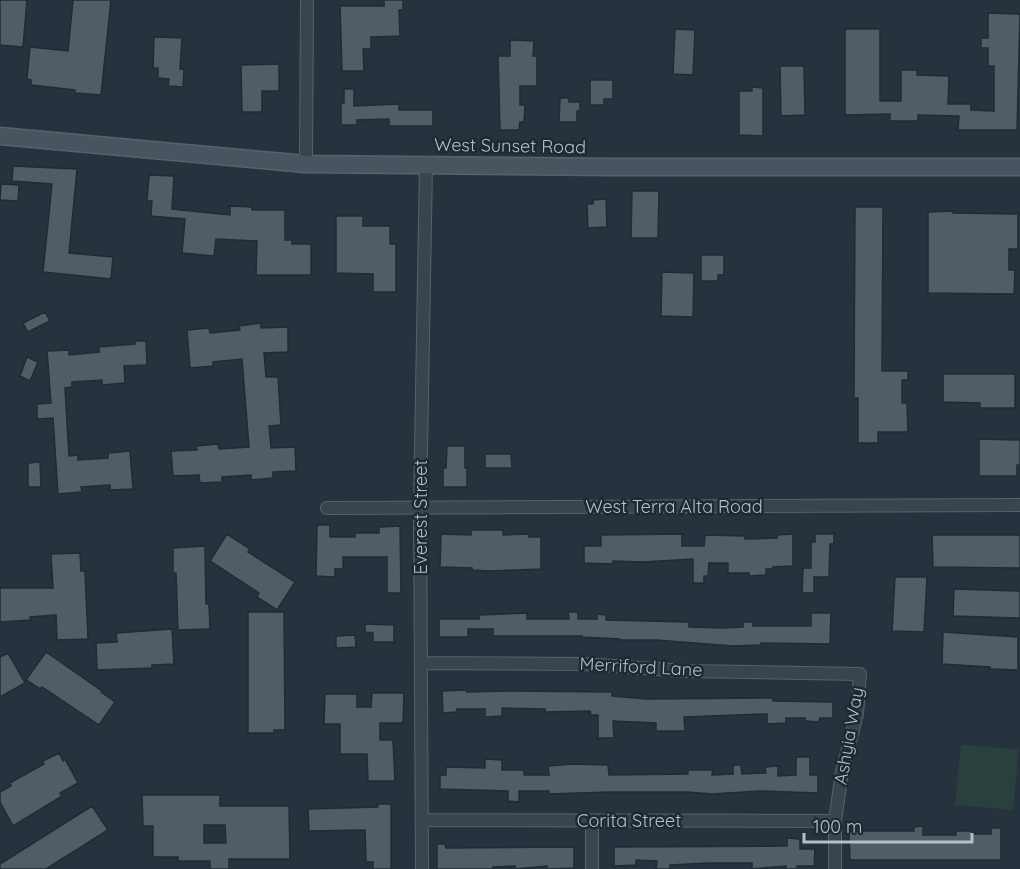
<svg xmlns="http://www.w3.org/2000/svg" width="1020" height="869" font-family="Quicksand,sans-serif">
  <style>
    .green { fill: #29403f }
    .building { fill: #505d67; stroke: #212b34; stroke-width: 1.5; fill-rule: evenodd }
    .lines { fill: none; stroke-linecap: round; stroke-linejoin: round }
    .street-casing { stroke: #58626b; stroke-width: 14 }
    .secondary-casing { stroke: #58626b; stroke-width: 19 }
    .street { stroke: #3a444d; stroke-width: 12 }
    .secondary { stroke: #495460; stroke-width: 16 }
    .labels { text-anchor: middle; stroke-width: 5; stroke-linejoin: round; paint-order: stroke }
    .street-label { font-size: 18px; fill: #b6bfc8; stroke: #1f2932 }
  </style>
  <rect width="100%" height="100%" fill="#26323d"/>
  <path class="green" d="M961,745L1019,749L1013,810L955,805Z"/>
  <path class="building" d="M0,0H27L23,47L0,45Z
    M73,0H111L101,95L75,93V90L31,85V80L27,79L30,47L68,51Z
    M384,0H403V10H399L400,36L371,37V49H363L364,71H342L340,6H384Z
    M988,13L1020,14L1017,130H958L959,116L918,115V121H890V114L845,115V29H880V101H901V70H917V75L949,76L948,104H971V110L994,111V66H988V48H981V38H988Z
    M675,29L695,30L693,75L673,74Z
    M154,37L182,38L180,69H184L183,87L168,86L169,79L158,78V68H153Z
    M510,40L534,41L533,56H537V86H520V105H525L524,122H520L519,130H500L498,56H510Z
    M279,64V91H262V112H242L241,65Z
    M780,66H804L805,115L781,116Z
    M590,80H613V99H604V105H590Z
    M752,87L763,88V136L739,135V91H752Z
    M344,89H354V106L399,104V110H433V126H389V119L357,120V125H341V103H344Z
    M560,98H569V102H580V111H577V122H559Z
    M13,166L77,169L69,253L113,257L111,279L43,272L52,184L12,181Z
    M149,175L174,176L172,209L230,215V206L252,207V210H285V240H292V244H311V275H256L257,241L216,239L214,256L182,253L185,219L151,216L152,201H147Z
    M1,184L19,185L18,201L0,200Z
    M632,191H659L658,238H631Z
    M606,199L607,227L588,228L587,204H593V200Z
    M855,207H883L882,371H908V380H902V403H907L908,432H878V443H858V398H854Z
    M953,211V213L1018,214V249H1009V270H1015L1014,294L928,293V212Z
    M336,216H363V226H390V244H396V292H373V274L336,273Z
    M701,255H724V275H718V281H701Z
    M662,272L694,273L693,317L661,316Z
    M45,312L50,321L28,332L23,323Z
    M261,323V328L288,327V352L264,353L266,377H278L281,425L269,426L271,448L295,447L296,471L273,472V478L251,480V475L222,477V482L200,483L199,475L173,476L171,451L197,450L196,446L218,444L219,449L249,447L242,359L213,362V366L190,368L187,330L209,328L210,333L240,330L239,326Z
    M135,341H146L147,365L124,366L125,383L102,385V380L72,382V387L65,388L69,456L78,455V460L108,458V453L130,451L133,489L110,490V485L81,487L82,492L58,494L53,418L37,419V404L51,403L47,351L69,350V355L99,352V347L135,344Z
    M27,357L38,362L30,381L20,376Z
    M943,374H1015V408H980V403L943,402Z
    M979,439L1020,440V465H1017V476H979Z
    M447,446H465V468H467V487H443V468H446Z
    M485,454H511L512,468H485Z
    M40,462L41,487H28V463Z
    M317,525H330V537H355V533H379V527L400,526L401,593H387V557H343V569H335V577L316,576Z
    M471,530H503V535L529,534V537H541V569L490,571L472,570V568L440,567L441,534L471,535Z
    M227,534L250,549L248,552L295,582L277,610L257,597L259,593L210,561Z
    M682,534V546H704L705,535L745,536V539L777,538V535L793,534V566L773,567V569H766V575L749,576V573H728V563H709L708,576H704V583H693V559L643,562L613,561V564L584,563V546H601V535Z
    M815,534H834V544H830L829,577H814V593H802L803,568H811V542H815Z
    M932,535H1020V568L933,567Z
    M205,546L206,604H209L210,629L178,630L176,573H173V548Z
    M80,553L81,571H85L88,639L57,640L56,615L30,617L31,620L0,622V588H53L51,554Z
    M895,577H927L924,632L892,631Z
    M954,589L1020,591V618L953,616Z
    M248,612H284L285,730H274V733H248Z
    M568,612H578V619H597V614L606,615V620L689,622V627L724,628L743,627V622H753V626H811V613H831L830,644L761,643V645L733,646L656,640H618L619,639L582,637V636H493V629H468V637H439V619H479V615L527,613V619H569Z
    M365,624L394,625V642H373V633L365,632Z
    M172,629L174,664L152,665V668L97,670L96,643L117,642L116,633Z
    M943,632L1018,637V670L990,669V667L942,664Z
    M355,635L356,647L336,648V636Z
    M46,652L102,691L101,692L115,702L99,725L42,687L40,689L26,680Z
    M8,653L25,683L0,697V657Z
    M466,690L467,692L509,691L612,692V696L647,699L773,698V701L833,702V718H820L819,722L805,721V718H786V723L767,724V714L684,717L685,731H656V723L613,721L614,738H598V715H591L590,711L545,712V709L502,708V716L485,717V709H457V712L443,713L442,691Z
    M372,693H404L403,723H380V740H393L395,781H368L367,754H340V724H324L325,694H357V707H371Z
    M59,753L63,761L65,759L78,783L60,793L62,796L13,826L0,802V792L11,786L10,783L44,764L43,761Z
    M796,757H810V775H818V793L759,791L712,794L687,792H609L549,794V791H519V802L508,801V791L440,789V775H446V767L485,768V759L502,760V770H524V775H549L548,766L574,764L608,765L609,775L688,774V770H713L712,775L733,774V765H741L742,774L766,773L765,767L778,766V776L796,775Z
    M142,795H220V806H289L290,859H229V869H210V861H178V857H153V826H143ZM204,825H225L226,843H204Z
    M377,804H391V869H373V862H366L365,830L309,831L308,809L378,807Z
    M92,806L108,830L46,869H0V864Z
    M923,826V835H956V831H972V834H991V828H1001V860H850L849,831H914V827Z
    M787,838L800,839V849H815L814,866H797V869H786V866L752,869V863H708L670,865V869H656L657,861L636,860V865L614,866V847L787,846Z
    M437,844H445L446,848L574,847V868L547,869V866L515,869V866L493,867V869H437Z"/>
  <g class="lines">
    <g class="street-casing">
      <path id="street" d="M306,164L307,0
        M327,508L1020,505
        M421,663L584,664L686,671L860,674L857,714L842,772L835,821V869
        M422,820L835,821
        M592,821V869
        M422,869L420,507L426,165"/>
    </g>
    <g class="secondary-casing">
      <path id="secondary" d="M0,136L306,164L611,167H1020"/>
    </g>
    <use href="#street" class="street"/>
    <use href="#secondary" class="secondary"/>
  </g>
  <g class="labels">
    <g class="street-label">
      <text transform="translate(510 146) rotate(1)" y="6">West Sunset Road</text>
      <text x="674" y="513">West Terra Alta Road</text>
      <text transform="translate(421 517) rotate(-90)" y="6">Everest Street</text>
      <text transform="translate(641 667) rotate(3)" y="6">Merriford Lane</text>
      <text transform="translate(849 736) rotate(-80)" y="6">Ashyia Way</text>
      <text x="629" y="827">Corita Street</text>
    </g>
  </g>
  <path d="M804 833v9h168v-9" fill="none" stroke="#b6bfc8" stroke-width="3"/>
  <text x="813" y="833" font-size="18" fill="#b6bfc8" stroke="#1f2932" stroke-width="4.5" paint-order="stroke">100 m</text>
</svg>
